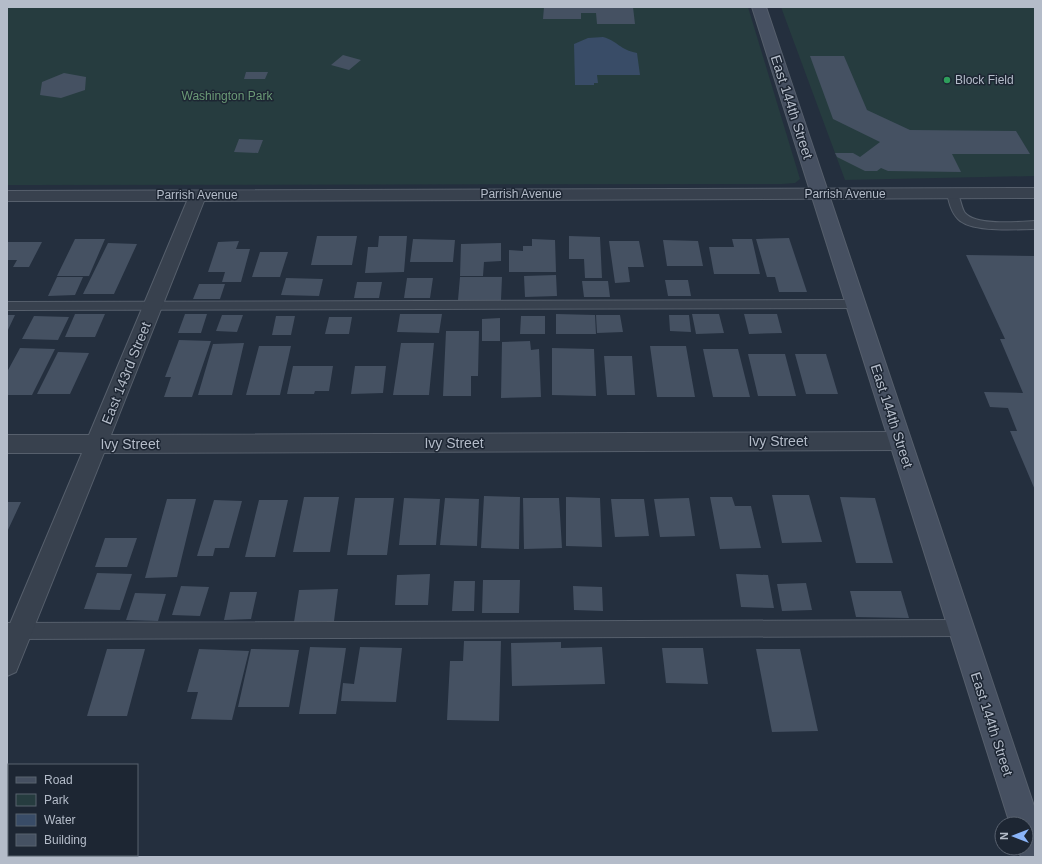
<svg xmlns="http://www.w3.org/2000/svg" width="1042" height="864" font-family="Arial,sans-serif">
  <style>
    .green { fill: #263c3f }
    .water { fill: #394c67 }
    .building { fill: #455162 }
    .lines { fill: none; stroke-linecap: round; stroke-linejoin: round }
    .lane-casing { stroke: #565f6c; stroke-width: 2 }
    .street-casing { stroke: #565f6c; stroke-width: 2 }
    .secondary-casing { stroke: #565f6c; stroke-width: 2 }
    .lane { fill: #38414e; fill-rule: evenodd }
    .street { fill: #38414e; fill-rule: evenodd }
    .secondary { fill: #465061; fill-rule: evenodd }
    .leisure-dot { fill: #2e9e5b; stroke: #1d2633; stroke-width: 1.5 }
    .labels { text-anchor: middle; stroke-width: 3; stroke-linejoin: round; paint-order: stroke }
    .far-poi-label { font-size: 12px; fill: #b4bcc9; stroke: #1d2633; text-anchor: start }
    .far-park-label { font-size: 12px; fill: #6b9a76; stroke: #1d2633 }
    .far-street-label { font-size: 12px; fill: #b4bcc9; stroke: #1d2633 }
    .street-label { font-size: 14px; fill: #b4bcc9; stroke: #1d2633 }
  </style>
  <rect width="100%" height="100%" fill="#242f3e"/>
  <path class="green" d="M7,7H748L800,179L795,183L782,184L7,185Z
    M781,7H1035V176L845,180Z"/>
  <path class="water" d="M603,37C618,41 620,50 637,53L640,75H597L598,83H594V85H575L574,44L588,38Z"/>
  <path class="building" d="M544,7H633L635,24H597L596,13H581V19H543Z
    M343,55L361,60L349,70L331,65Z
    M810,56H844L867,110L910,130L1016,131L1030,154H952L961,172L888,171L881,168L877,171H865L837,157L835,153H853L860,157L880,142L833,119Z
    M246,72H268L265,79H244Z
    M64,73L86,77L85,90L61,98L40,95L42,82Z
    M239,139L263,140L258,153L234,152Z
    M317,236H357L352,265H311Z
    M379,236H407L404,272L365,273L368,247H378Z
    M569,236L600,237L602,278H585L584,259H569Z
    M789,238L807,292H779L775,277H767L756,239Z
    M75,239H105L89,276H57Z
    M413,239L455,240L453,262H410Z
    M532,239L555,240L556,272H509V250L523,251V246H532Z
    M732,239H752L760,274H714L709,247H734Z
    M663,240L698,241L703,266H667Z
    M239,241L236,249H250L241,282H222L225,272H208L218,242Z
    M609,241H639L644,267H628L630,282L615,283Z
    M7,242H42L29,267H13L17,260H7Z
    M108,243L137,244L114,294H83Z
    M501,243V261L484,262L483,276H460L461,244Z
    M260,252H288L280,277H252Z
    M966,255L1035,256V490L1010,431H1017L1008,408L990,407L984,392L1023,393L1000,339H1005Z
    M556,275L557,296L525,297L524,276Z
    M57,277H83L75,295L48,296Z
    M460,277H502L501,300H458Z
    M286,278L323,279L319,296L281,295Z
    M407,278H433L430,298H404Z
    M665,280H688L691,296H668Z
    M582,281H608L610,297H584Z
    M357,282H382L379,298H354Z
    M199,284H225L220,299H193Z
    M75,314H105L95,337H65Z
    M185,314H207L201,333H178Z
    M400,314H442L439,333L397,332Z
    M556,314L595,315L596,334H556Z
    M692,314H719L724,333L696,334Z
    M744,314H777L782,333L749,334Z
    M7,315H15L7,332Z
    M222,315H243L237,332L216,331Z
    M596,315H620L623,332L597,333Z
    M669,315H689L691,332L670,331Z
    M34,316L69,317L58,340L22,339Z
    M276,316H295L291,335H272Z
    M521,316H545V334H520Z
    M329,317H352L349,334H325Z
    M500,318V341H482V319Z
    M446,331H479L478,376H471V396H443Z
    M179,340L211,341L192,397H164L171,377H165Z
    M530,341L531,350L539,349L541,397L501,398L502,342Z
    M244,343L232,395H198L213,344Z
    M401,343H434L429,395H393Z
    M259,346H291L280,395H246Z
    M650,346H686L695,397H657Z
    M20,348L55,349L32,395H7V372Z
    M552,348L594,349L596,396L552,395Z
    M703,349H738L750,397H713Z
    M58,352L89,353L70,394H37Z
    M748,354H785L796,396H758Z
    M795,354H826L838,394H806Z
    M604,356H632L635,395H607Z
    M293,366H333L329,391H315L314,394H287Z
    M355,366H386L383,393L351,394Z
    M772,495H809L822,542L782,543Z
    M484,496L520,497L519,549L481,548Z
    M304,497H339L330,552H293Z
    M566,497L600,498L602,547L566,546Z
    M710,497H732L735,506H751L761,548L720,549Z
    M840,497L875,498L893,563H856Z
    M355,498H394L387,555H347Z
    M404,498L440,499L436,545H399Z
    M445,498L479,499L477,546L440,545Z
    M523,498H559L562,548L524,549Z
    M689,498L695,536L660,537L654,499Z
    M167,499H196L177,577L145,578Z
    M611,499H644L649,536L615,537Z
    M214,500L242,501L229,548H215L213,556H197Z
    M259,500H288L275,557H245Z
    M7,502H21L7,532Z
    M105,538H137L127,567H95Z
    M97,573L132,574L120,610L84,609Z
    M430,574L428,605H395L397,575Z
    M736,574L768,575L774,608L741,607Z
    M483,580H520L519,613H482Z
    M454,581H475L474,611H452Z
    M806,583L812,610L782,611L777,584Z
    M181,586L209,587L200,616L172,615Z
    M573,586L602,587L603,611L574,610Z
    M338,589L334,621L294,622L299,590Z
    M850,591H901L909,618L856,617Z
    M230,592H257L251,619L224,620Z
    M135,593L166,594L158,621L126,620Z
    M464,641H501L499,721L447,720L450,661H463Z
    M561,642V648L602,647L605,684L512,686L511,643Z
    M310,647L346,648L336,714H299Z
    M360,647L402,648L396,702L341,701L343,683L354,684Z
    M662,648H703L708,684L666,683Z
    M107,649H145L127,716H87Z
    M199,649L249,651L232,720L191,719L198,692H187Z
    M251,649L299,650L289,707H238Z
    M756,649H800L818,731L772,732Z"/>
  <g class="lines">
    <g class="lane-casing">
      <path id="lane" d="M952,190C961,192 960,206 965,213C976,226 1019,222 1035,221V229C1016,229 972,233 958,219C951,212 949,202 947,193Z
        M856,300L860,301L862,304L860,307L856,308L7,310V302Z
        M961,620L967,622L969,628L967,634L961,636L7,639V623Z"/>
    </g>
    <g class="street-casing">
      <path id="street" d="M1035,188V198L204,201L111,435L900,432L908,435L911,441L908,447L900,450L104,453L16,672L7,676V631L82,453H7V435H89L187,201H7V191Z"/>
    </g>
    <g class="secondary-casing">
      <path id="secondary" d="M752,7H766L1035,809V857H1021L1018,848H1026V824H1010Z"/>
    </g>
    <use href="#lane" class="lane"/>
    <use href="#street" class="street"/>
    <use href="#secondary" class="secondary"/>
  </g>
  <circle class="leisure-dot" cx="947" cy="80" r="4"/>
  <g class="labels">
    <g class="far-poi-label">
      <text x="955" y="84">Block Field</text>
    </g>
    <g class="far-park-label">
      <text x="227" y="100">Washington Park</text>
    </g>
    <g class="far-street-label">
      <text x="521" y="198">Parrish Avenue</text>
      <text x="845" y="198">Parrish Avenue</text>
      <text x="197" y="199">Parrish Avenue</text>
    </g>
    <g class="street-label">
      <text transform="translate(792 107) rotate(72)" y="5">East 144th Street</text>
      <text transform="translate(126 373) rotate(-68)" y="5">East 143rd Street</text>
      <text transform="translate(892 416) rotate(72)" y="5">East 144th Street</text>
      <text x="778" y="446">Ivy Street</text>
      <text x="454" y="448">Ivy Street</text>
      <text x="130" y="449">Ivy Street</text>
      <text transform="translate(992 724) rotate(72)" y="5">East 144th Street</text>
    </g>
  </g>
  <rect width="1042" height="864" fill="none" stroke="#b4bcc9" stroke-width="16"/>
  <rect x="8" y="764" width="130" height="92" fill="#1d2633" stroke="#59626f"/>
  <rect x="16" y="777" width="20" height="6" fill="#465061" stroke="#59626f"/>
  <text x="44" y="784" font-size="12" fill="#b4bcc9">Road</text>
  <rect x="16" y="794" width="20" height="12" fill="#263c3f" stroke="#59626f"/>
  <text x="44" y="804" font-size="12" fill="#b4bcc9">Park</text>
  <rect x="16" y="814" width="20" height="12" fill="#394c67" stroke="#59626f"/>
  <text x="44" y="824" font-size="12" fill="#b4bcc9">Water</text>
  <rect x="16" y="834" width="20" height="12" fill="#455162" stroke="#59626f"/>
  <text x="44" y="844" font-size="12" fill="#b4bcc9">Building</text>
  <g transform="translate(1014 836) rotate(270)"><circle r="19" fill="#1d2633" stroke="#59626f"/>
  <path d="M0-3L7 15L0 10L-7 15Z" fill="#8ab4f8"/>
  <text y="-6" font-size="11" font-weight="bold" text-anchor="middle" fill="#b4bcc9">N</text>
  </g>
</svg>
